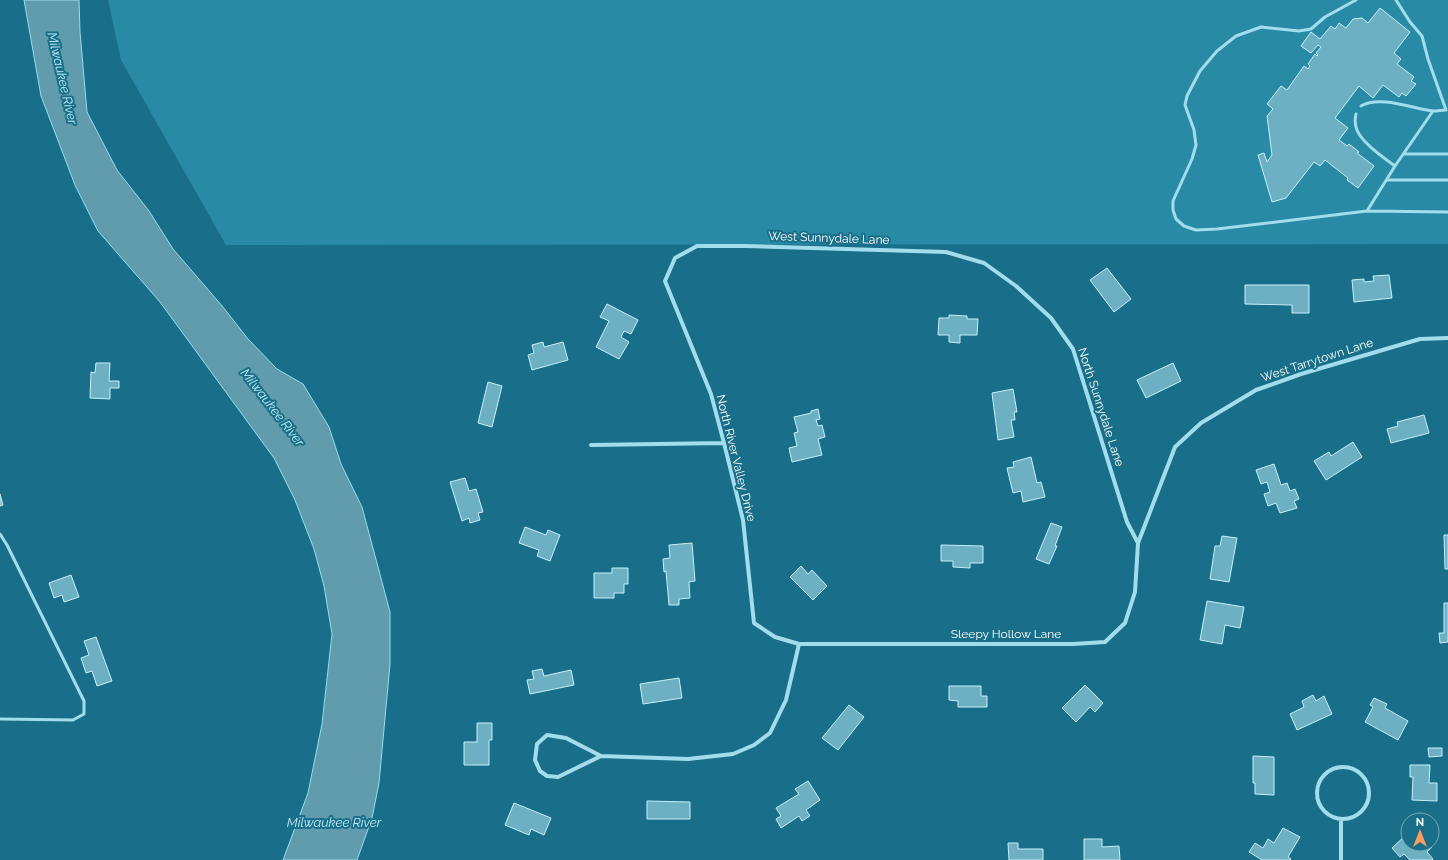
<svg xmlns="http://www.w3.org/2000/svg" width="1448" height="860" font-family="Raleway,sans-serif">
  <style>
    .green { fill: #298aa6 }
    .water { fill: #609cad; stroke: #95ddef }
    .building { fill: #6db0c4; stroke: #c8effa }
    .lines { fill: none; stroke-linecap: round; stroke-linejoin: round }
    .lane { stroke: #a2dded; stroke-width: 3 }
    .street { stroke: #a2dded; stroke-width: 4 }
    .labels { text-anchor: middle; stroke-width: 4; stroke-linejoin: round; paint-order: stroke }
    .street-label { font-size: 12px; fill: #fff; stroke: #196f89 }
    .water-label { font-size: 13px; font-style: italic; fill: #c2ecf7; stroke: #196f89 }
  </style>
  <rect width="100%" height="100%" fill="#196f89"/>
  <path class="green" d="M108,0H1448V244L226,245L121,60Z"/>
  <path class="water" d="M24,0H79L80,32L87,112L117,170L149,211L173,249L223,307L248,339L277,369L303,384L329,427L341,464L362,507L390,612V664L379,783L372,818L357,860H283L308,793L322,724L332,634L324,586L314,549L295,500L274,458L160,302L98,231L75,185L41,96Z"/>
  <path class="building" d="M1380,8L1410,32L1394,53L1401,59L1397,64L1414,77L1411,81L1416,84L1406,96L1402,93L1399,97L1383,85L1373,98L1359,86L1335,118L1348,128L1339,140L1347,146L1349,144L1359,152L1357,153L1374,166L1358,188L1347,180L1348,178L1325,160L1320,166L1314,162L1286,198L1272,202L1258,155L1264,153L1267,162L1272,155L1267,116L1273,109L1267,104L1281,86L1287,90L1304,66L1308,69L1310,66L1308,64L1315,54L1317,56L1318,55L1316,53L1321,47L1318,45L1311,53L1301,46L1311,32L1320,39L1331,26L1335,29L1339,23L1346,28L1353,19L1362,18L1368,23Z
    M1107,268L1131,299L1114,312L1090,280Z
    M1389,275L1392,298L1354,302L1352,280L1364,279V282L1374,281L1373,276Z
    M1245,285H1309V313H1292V305L1245,304Z
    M607,304L638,320L631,334L624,331L621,337L629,342L619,359L596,347L609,321L600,317Z
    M949,315L967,316V319H978L977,335H960V343L949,342V335H938L939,318H949Z
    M543,342L544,347L563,342L568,360L532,370L528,355L534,353L532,345Z
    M96,363H110L109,381H119V388H110V399L90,398L91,372L95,373Z
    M1173,363L1181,381L1146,398L1137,380Z
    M488,382L502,386L492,427L478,423Z
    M1013,389L1017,412H1014L1015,420H1011L1014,437L998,440L992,393Z
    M818,409L820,419L816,420L818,426L822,425L825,437L818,439L822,455L792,462L789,448L797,446L794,433L798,432L794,417L811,413V411Z
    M1424,415L1429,433L1391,443L1387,429L1398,426L1397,422Z
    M1353,442L1362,457L1326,480L1314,461L1329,452L1331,456Z
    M1031,457L1037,483L1041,482L1045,497L1023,502L1021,491L1013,493L1007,468L1014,467L1013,462Z
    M1274,464L1281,485L1287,483L1290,491L1295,489L1299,499L1294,501L1297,508L1280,513L1276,503L1268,506L1264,494L1270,492L1267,482L1261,484L1256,470Z
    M465,478L469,491L476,489L483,512L478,513L480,520L470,523L469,518L462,521L450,482Z
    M0,494L3,505L0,506Z
    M1051,523L1062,527L1055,546H1057L1049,564L1036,559Z
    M525,527L546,535L548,530L560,535L550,561L537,556L539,550L519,543Z
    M1444,535H1448V569H1445Z
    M1222,536L1237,538L1229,582L1210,579L1215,546H1220Z
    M692,543L695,581L689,582L690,598L679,599V605H669L666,571L664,572L663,559L670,558L669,545Z
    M941,545L983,546V563H970V568L953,567V561H941Z
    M801,566L808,574L812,570L827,586L813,600L790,577Z
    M612,568H628V584H624V593H614V598H594V573H612Z
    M71,575L79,597L64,602L62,595L54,598L49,583Z
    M1207,601L1244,607L1240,628L1225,625L1222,644L1200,640Z
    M1444,603H1448V642L1440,643L1439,633H1444Z
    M96,637L112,681L97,686L92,671L86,673L81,658L89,655L84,641Z
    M542,669L544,676L571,670L574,685L530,694L527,680L534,679L532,671Z
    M679,678L682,698L643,704L640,684Z
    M1085,685L1103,703L1095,712L1090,707L1076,722L1062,708Z
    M949,686H981V696H987V707H958V701L949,700Z
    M1313,695L1316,701L1324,696L1332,714L1297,730L1290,714L1304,707L1302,701Z
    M1374,698L1387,704L1385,708L1408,721L1398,740L1365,722L1373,707L1370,705Z
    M849,705L864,717L838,750L822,738Z
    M477,723H492V740H489V765H464V742H477Z
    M1428,748H1442V756L1429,757Z
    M1253,756L1274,757V795L1255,794V783H1253Z
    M1410,765H1430L1429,783H1437V801L1412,800L1413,777H1410Z
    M808,781L820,800L806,810L810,816L802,821L799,816L781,828L776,819L781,816L776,808L799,794L795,789Z
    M647,801L690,802V819H647Z
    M514,803L551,818L544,835L531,829L529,835L505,825Z
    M1283,828L1300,837L1288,857L1291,859L1290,860H1262L1249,852L1255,843L1263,848L1268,839L1274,843Z
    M1408,833V844H1429L1432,847L1427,852L1433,859L1432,860H1410L1404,854L1400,857L1392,848Z
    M1084,839H1102V847L1119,846L1120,860H1084Z
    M1008,843H1018V849H1043V860H1009Z"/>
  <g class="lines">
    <path class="lane" d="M1356,0L1325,17L1311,29L1299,31L1261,27L1236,36L1217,51L1200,71L1187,96L1185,105L1194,130L1196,145L1192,159L1173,201V210L1176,219L1184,226L1196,230L1217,229L1367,211L1395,166L1433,111
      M1396,0L1410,22L1422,36L1428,59L1446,110
      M1361,106C1380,95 1414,109 1433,111C1438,111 1442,110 1446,110
      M1356,114C1355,118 1355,123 1356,127C1359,141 1384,158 1395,166
      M1404,154H1448
      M1387,180H1448
      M1367,211L1448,212
      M0,534L7,545L84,701V714L73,720L0,719"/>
    <path class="street" d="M591,445L724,443
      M1138,543L1127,522L1073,349L1051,318L1016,286L984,263L946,252L745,246H697L675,258L665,281L711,394L724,443L743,520L754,623L775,637L799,644H1073L1105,642L1125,623L1135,592L1138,543L1175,447L1201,423L1256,390L1301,374L1420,339L1448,338
      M601,756L558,777L547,776L540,771L535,760L537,744L547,735L566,738L601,756L688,759L733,754L754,745L770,733L786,700L799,644
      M1317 793a26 26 0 1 1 52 0a26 26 0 1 1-52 0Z
      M1341,819V860"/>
  </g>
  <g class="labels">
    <g class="street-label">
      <text transform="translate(829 238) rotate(2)" y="4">West Sunnydale Lane</text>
      <text transform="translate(1317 360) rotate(-18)" y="4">West Tarrytown Lane</text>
      <text transform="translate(1101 407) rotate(72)" y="4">North Sunnydale Lane</text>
      <text transform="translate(736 458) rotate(76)" y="4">North River Valley Drive</text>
      <text x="1006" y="638">Sleepy Hollow Lane</text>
    </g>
    <g class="water-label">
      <text transform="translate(63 78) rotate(77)" y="5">Milwaukee River</text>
      <text transform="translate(273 407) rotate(52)" y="5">Milwaukee River</text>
      <text x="334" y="827">Milwaukee River</text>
    </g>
  </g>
  <g transform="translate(1420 832)"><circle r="19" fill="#196f89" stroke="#75a9b8"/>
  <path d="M0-3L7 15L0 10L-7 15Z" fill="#ff9c5f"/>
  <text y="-6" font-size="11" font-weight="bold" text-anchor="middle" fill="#ffffff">N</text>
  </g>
</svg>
